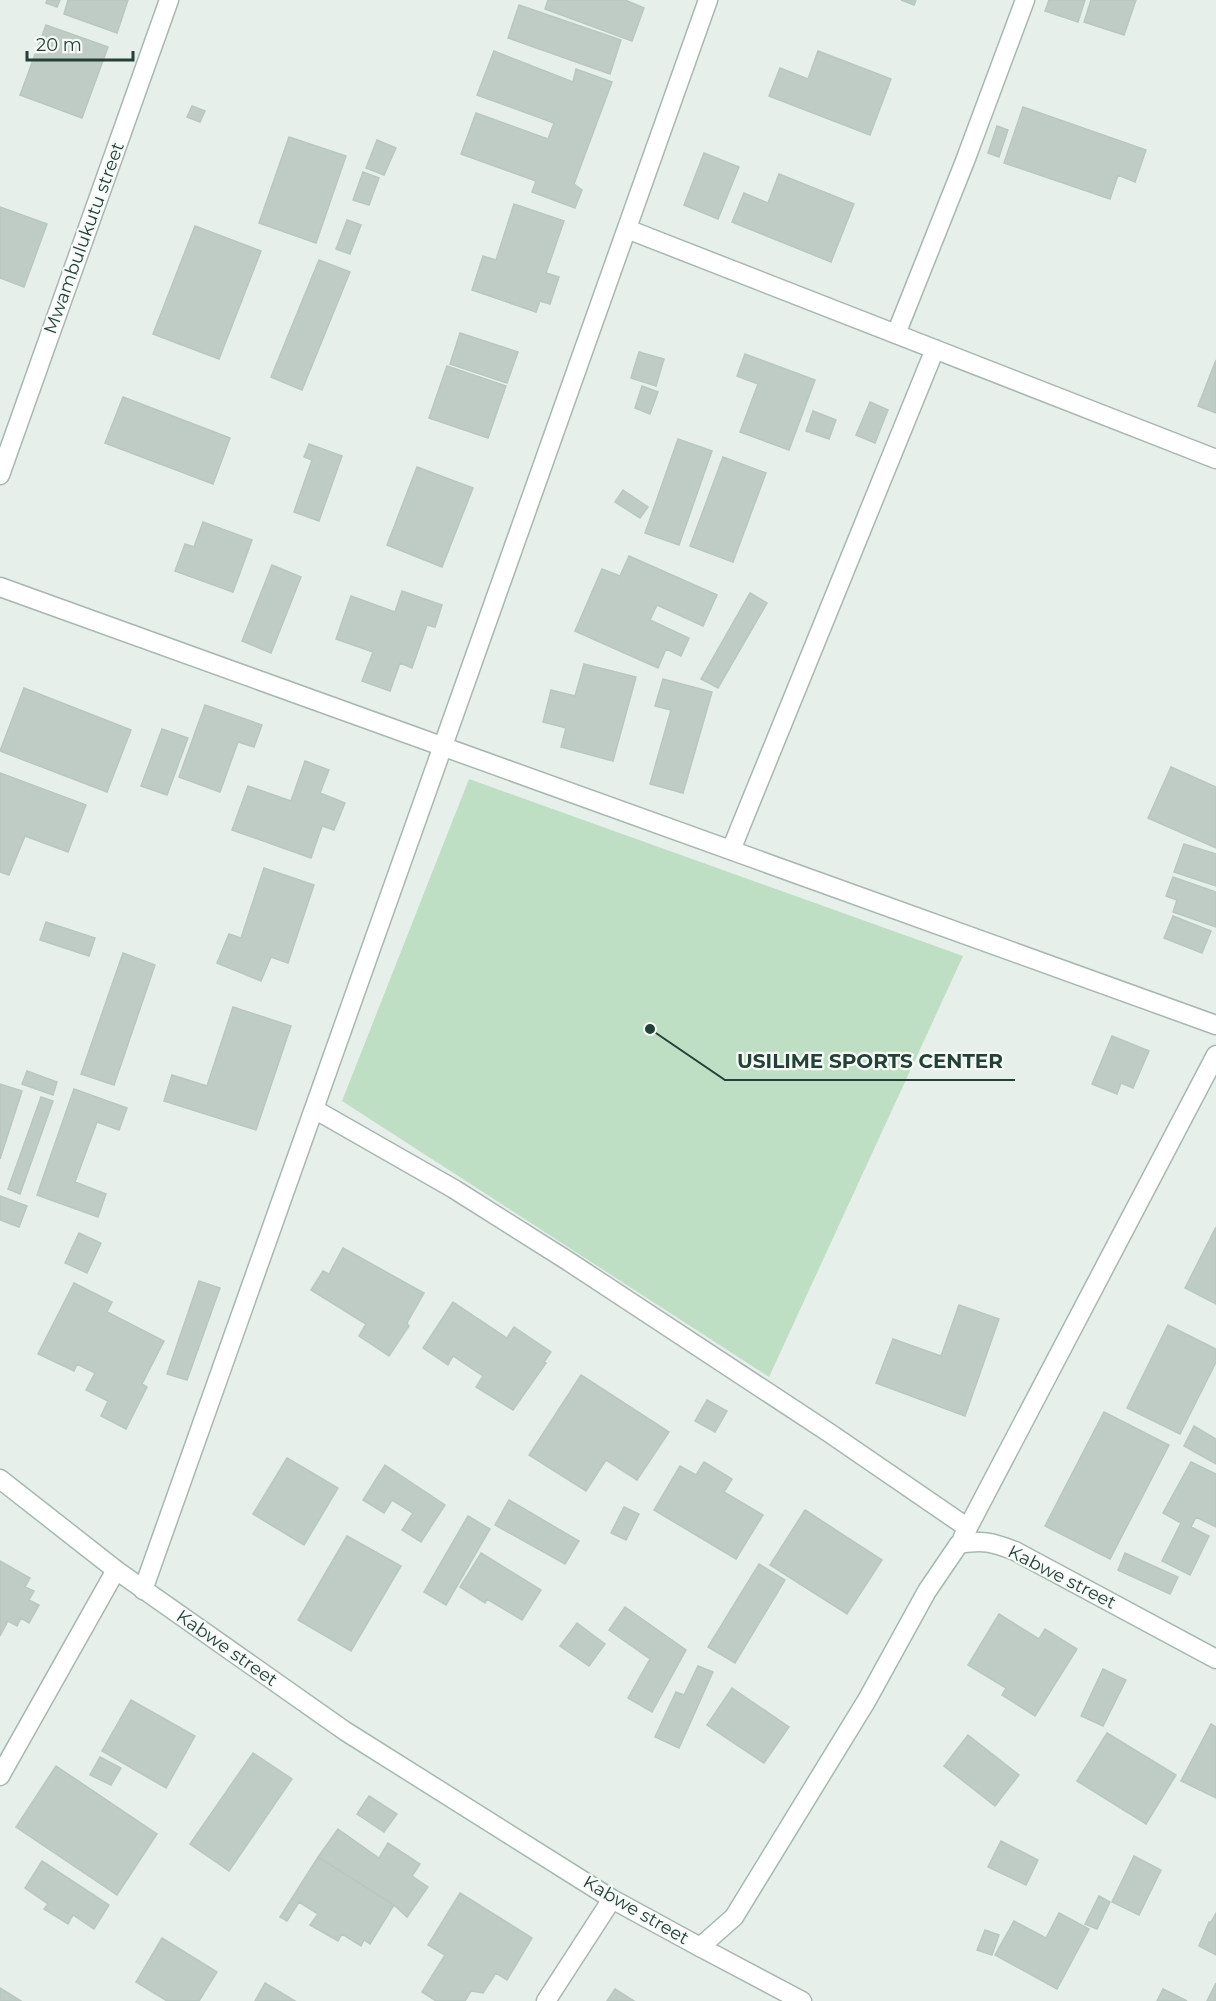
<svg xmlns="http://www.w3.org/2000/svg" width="1216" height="2001" font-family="Montserrat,sans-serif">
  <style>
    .green { fill: #bfdfc5 }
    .building { fill: #beccc5; stroke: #b8c8c0; stroke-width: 1.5 }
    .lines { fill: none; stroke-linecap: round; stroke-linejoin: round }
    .street-casing { stroke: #a8b7b1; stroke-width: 21 }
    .secondary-casing { stroke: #a4bab1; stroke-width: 21 }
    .street { stroke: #fff; stroke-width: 18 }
    .secondary { stroke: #fff; stroke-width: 18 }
    .labels { text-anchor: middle; stroke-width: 4.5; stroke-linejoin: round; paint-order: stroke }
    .street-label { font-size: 18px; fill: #244137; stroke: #f7fbf8 }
    .leader { fill: none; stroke: #244137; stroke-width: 2 }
    .callout-dot { fill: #244137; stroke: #f7fbf8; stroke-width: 2 }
    .callout-label { font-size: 20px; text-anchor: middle; font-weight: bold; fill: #244137; stroke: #f7fbf8; stroke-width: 4.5; stroke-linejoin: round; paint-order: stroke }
  </style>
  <rect width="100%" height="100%" fill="#e6efea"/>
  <path class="green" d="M469,779L963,956L769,1377L342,1101Z"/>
  <path class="building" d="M47,0H60L57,7L46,3Z
    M68,0H128L117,33L64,14Z
    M548,0H625L644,8L632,41L545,9Z
    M901,0H916L914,5Z
    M1049,0H1085L1078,22L1045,11Z
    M1091,0H1136L1124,35L1084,22Z
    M519,5L621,40L610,74L508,38Z
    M46,25L108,47L82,118L20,95Z
    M494,51L573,82L576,69L612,82L574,184L582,190L575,208L532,192L536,181L461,154L476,113L548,139L554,123L477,95Z
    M818,51L891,79L870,135L769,96L780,68L808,79Z
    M192,106L205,111L200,122L187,117Z
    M1023,107L1146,150L1135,182L1118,175L1110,199L1004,163Z
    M997,126L1008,130L999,157L988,153Z
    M289,137L346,156L316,243L259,223Z
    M377,140L396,148L384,175L366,168Z
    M704,153L739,167L718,219L684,205Z
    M363,172L379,178L369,205L353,200Z
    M779,174L854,204L831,262L732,222L744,193L768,203Z
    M514,204L564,221L546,273L559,277L550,304L540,301L536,312L472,290L483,256L496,260Z
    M0,207L47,224L24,287L0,278Z
    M347,220L361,225L350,254L336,249Z
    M195,226L261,251L219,359L153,334Z
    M319,260L350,272L302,390L271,377Z
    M460,333L518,352L507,383L450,364Z
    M639,352L664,359L656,386L631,378Z
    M745,354L815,380L789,450L740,432L758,384L737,376Z
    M1216,360V413L1198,406Z
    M447,366L506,386L488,438L429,418Z
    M642,386L658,392L650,414L635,408Z
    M123,397L230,438L213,484L105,443Z
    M870,402L888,410L875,443L856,435Z
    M813,411L836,420L829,439L806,431Z
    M678,439L712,451L679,545L645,533Z
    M309,444L342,456L319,521L294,512L312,460L304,457Z
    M723,457L766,473L733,562L690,546Z
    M417,467L473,488L442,567L387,545Z
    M623,490L648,507L640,518L615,502Z
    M203,522L252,540L233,592L175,571L185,544L194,547Z
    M629,556L717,595L703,626L657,605L650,620L689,638L681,656L666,649L658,668L575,631L602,569L620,576Z
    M272,565L301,577L271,653L242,641Z
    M402,591L442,605L435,627L427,625L412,668L400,663L390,691L362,681L373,652L336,639L351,596L395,612Z
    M750,593L767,603L718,688L701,679Z
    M584,664L636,677L613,761L561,747L566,728L543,722L551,690L575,696Z
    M663,679L712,692L683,793L650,784L671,710L655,706Z
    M24,688L131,730L107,792L0,751Z
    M205,705L262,725L254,747L238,742L220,792L179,777Z
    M162,729L188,738L167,795L141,786Z
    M305,761L329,770L320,793L345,803L334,830L322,826L311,858L232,830L248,786L291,801Z
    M1171,767L1216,787V848L1148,818Z
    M0,773L86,805L68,852L25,836L9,875L0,872Z
    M1184,844L1216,854V886L1174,872Z
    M264,868L314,885L288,963L271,957L261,981L217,963L229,934L241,938Z
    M1173,877L1216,892V927L1173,912L1177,900L1166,896Z
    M1173,916L1211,931L1202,953L1164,938Z
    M46,922L95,938L89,956L40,940Z
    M123,953L155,965L114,1085L81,1074Z
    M233,1007L291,1026L256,1130L164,1101L172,1075L207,1086Z
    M1112,1036L1149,1051L1133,1088L1121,1083L1117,1094L1092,1084Z
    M27,1071L57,1082L53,1095L22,1084Z
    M0,1084L22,1091L0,1159Z
    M74,1089L127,1108L119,1130L97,1122L75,1182L106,1194L98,1217L37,1195Z
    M41,1097L53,1101L20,1194L8,1189Z
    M0,1196L27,1206L19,1227L0,1220Z
    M1216,1227V1304L1185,1288Z
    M79,1233L101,1243L87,1273L65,1263Z
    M343,1248L424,1293L407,1323L409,1326L389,1356L359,1336L366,1324L311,1290L323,1271L329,1274Z
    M199,1281L220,1288L187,1380L167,1374Z
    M74,1283L112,1302L107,1312L164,1341L142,1384L147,1387L126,1429L101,1416L108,1401L86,1390L95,1373L77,1364L74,1371L38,1354Z
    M453,1302L507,1338L514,1327L551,1352L544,1362L546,1363L513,1410L476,1387L483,1376L453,1356L448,1365L423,1348Z
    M959,1305L999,1319L965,1416L876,1383L893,1339L941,1356Z
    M1168,1325L1216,1349V1362L1180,1434L1127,1408Z
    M581,1375L669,1432L637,1480L606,1460L586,1491L529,1455Z
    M707,1400L727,1411L715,1432L695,1421Z
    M1104,1412L1169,1445L1110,1559L1045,1526Z
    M1194,1426L1216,1439V1464L1184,1446Z
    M287,1458L338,1488L304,1545L253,1514Z
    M704,1462L732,1479L724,1492L763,1515L736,1559L654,1510L680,1466L696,1475Z
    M1191,1462L1216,1474V1527L1196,1517L1191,1527L1209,1536L1190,1575L1162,1561L1181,1523L1163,1513Z
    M385,1465L445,1505L421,1542L402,1530L413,1513L392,1500L384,1513L363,1500Z
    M509,1500L579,1541L565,1564L495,1525Z
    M624,1507L639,1514L626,1540L611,1533Z
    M805,1510L882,1560L847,1614L770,1565Z
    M468,1516L490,1529L446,1605L424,1592Z
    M347,1536L401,1566L351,1651L298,1620Z
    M481,1553L541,1590L522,1620L487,1599L485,1603L460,1587Z
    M1125,1553L1178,1577L1170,1594L1118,1570Z
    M0,1561L30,1578L25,1587L34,1591L29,1600L39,1605L29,1623L21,1618L17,1626L8,1621L0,1636Z
    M759,1564L785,1580L735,1663L708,1647Z
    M625,1607L686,1650L652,1712L628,1698L650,1659L609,1630Z
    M999,1614L1039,1639L1045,1629L1077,1649L1035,1716L1002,1695L1006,1688L968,1665Z
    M577,1623L605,1644L589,1666L560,1646Z
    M698,1666L713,1672L679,1748L655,1737L676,1692L684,1695Z
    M1103,1669L1126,1680L1103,1726L1081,1716Z
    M732,1688L789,1727L764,1763L707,1725Z
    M131,1700L195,1736L166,1788L102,1751Z
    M1211,1724L1216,1727V1798L1181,1781Z
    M1107,1733L1176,1775L1146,1824L1077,1781Z
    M968,1735L1019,1775L995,1806L944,1766Z
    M253,1753L292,1779L229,1871L190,1844Z
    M100,1757L121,1768L111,1785L90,1775Z
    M56,1766L157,1834L117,1895L16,1827Z
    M369,1796L397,1814L384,1832L357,1814Z
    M338,1829L379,1858L388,1843L420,1864L412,1876L428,1887L407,1917L394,1905L318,1857Z
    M1001,1841L1038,1860L1026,1885L988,1867Z
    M1134,1856L1161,1870L1139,1915L1112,1902Z
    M318,1857L394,1905L370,1944L364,1940L361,1946L342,1934L338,1941L310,1925L318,1914L299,1902L287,1921L280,1917Z
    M42,1861L109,1905L94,1929L73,1915L68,1924L44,1909L48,1904L25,1888Z
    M460,1893L532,1938L507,1980L496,1973L483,1993L471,1991L465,2001H436L422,1992L445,1955L428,1945Z
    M1099,1896L1110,1902L1097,1929L1085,1924Z
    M1059,1913L1089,1929L1057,1989L995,1955L1014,1921L1046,1938Z
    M1216,1913V1955L1199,1946L1209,1922H1211Z
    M985,1930L999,1935L992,1955L977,1950Z
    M162,1938L217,1972L199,2001H167L136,1982Z
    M265,1983L295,2001H255Z
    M1216,1983V2001H1207Z
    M0,1988L21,2001H0Z
    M615,1989L634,2001H607Z
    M1163,1989L1187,2001H1157Z"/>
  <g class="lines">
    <g class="street-casing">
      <path id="street" d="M627,229L1216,459
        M896,334L965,161L1025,0
        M0,475L169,0
        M0,587L1216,1025
        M731,850L935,349
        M314,1109L454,1189L568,1261L828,1432L968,1528
        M963,1537L1216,1055
        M143,1590L708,0
        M0,1776L116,1570
        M700,1947L802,2001
        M546,2001L612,1899"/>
    </g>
    <g class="secondary-casing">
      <path id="secondary" d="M0,1479L116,1570L345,1731L612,1899L700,1947L734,1917L867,1700L927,1591L959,1544C984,1540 992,1542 1015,1551L1216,1659"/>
    </g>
    <use href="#street" class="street"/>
    <use href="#secondary" class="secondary"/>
  </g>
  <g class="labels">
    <g class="street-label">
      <text transform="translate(84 238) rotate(-70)" y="6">Mwambulukutu street</text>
      <text transform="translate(1062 1577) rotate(27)" y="6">Kabwe street</text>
      <text transform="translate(227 1648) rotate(35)" y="6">Kabwe street</text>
      <text transform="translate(636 1910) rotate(30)" y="6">Kabwe street</text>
    </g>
  </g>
  <path class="leader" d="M650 1029L725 1080H1015"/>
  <circle class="callout-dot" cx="650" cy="1029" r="6"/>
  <g class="callout-label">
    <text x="870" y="1068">USILIME SPORTS CENTER</text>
  </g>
  <path d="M27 51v9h106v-9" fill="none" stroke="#244137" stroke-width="3"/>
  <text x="36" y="51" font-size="18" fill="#244137" stroke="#f7fbf8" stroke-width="4.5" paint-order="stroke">20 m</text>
</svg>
